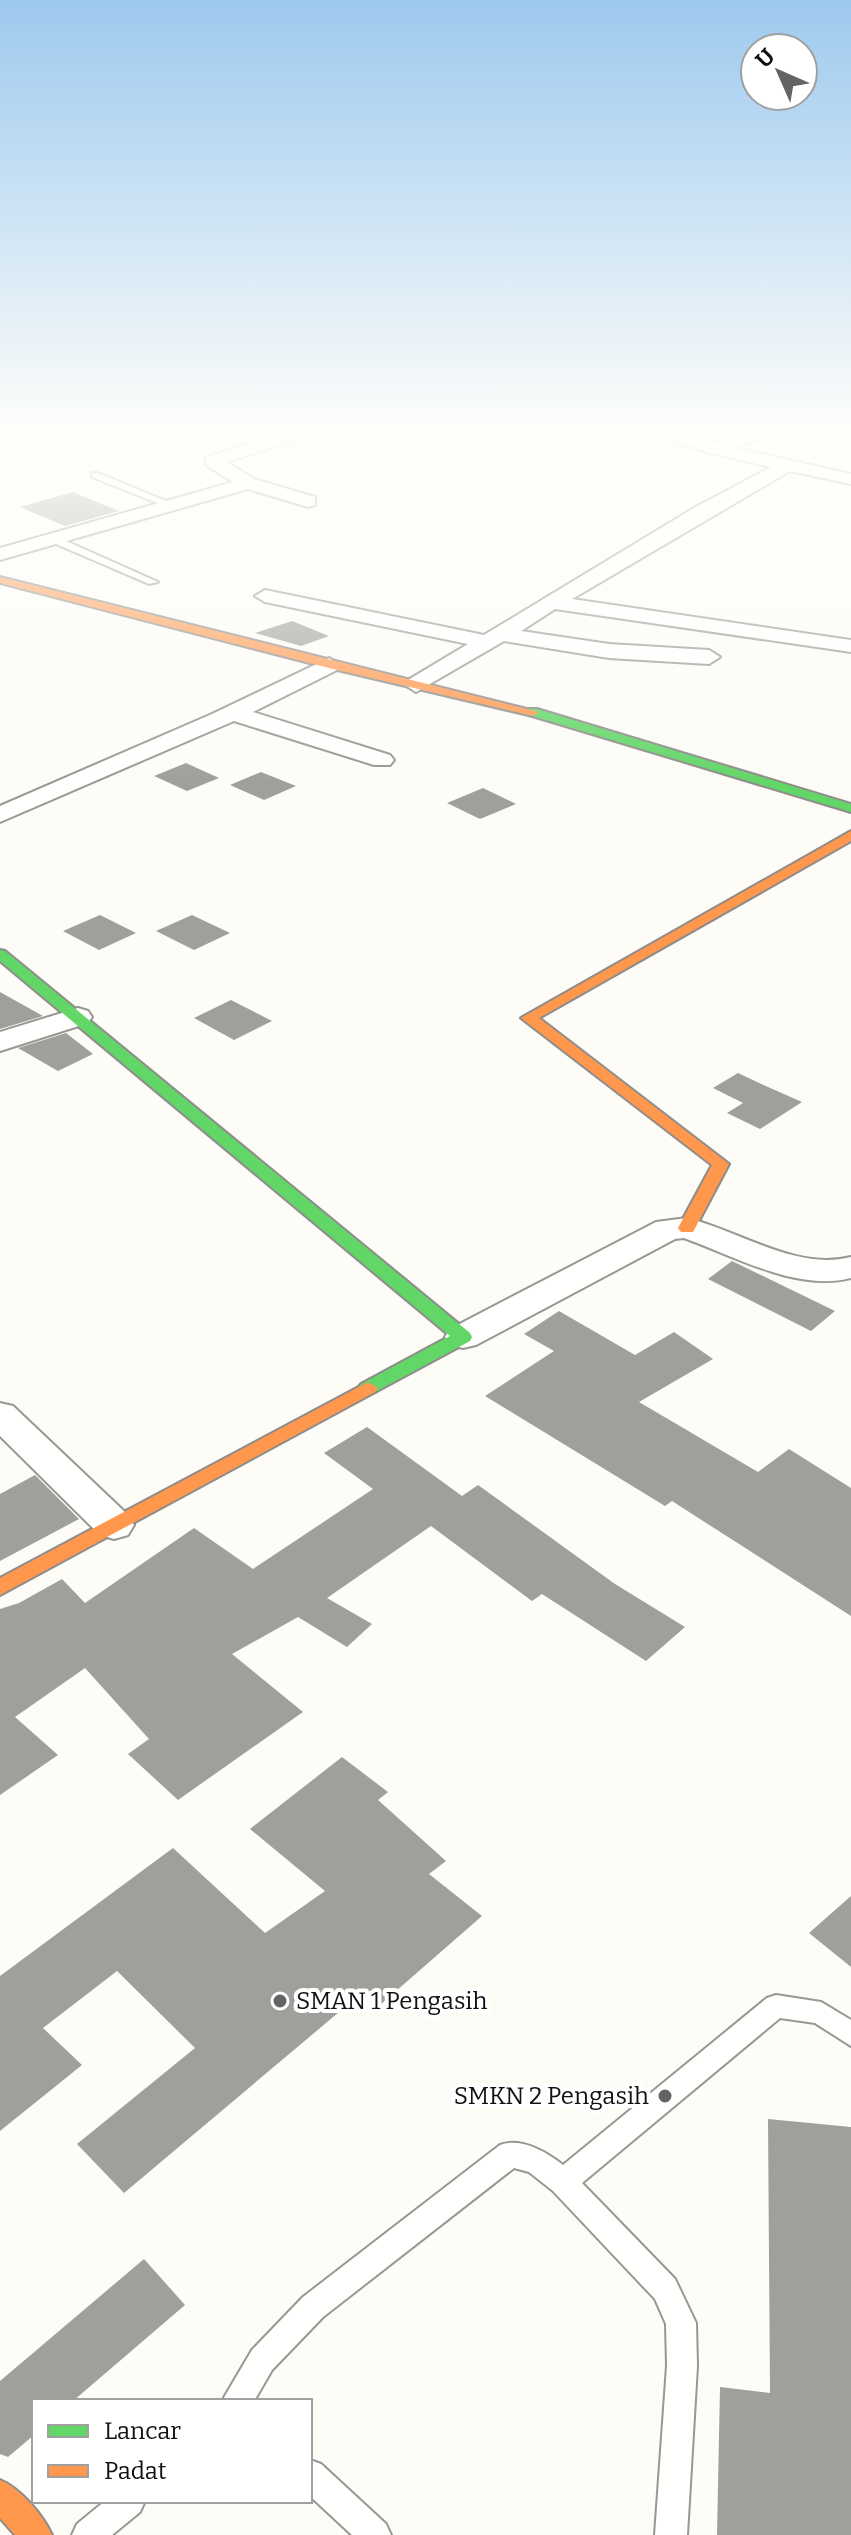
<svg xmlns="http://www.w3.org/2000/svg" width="851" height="2535" font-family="Bitter,serif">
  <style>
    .building { fill: #a19f9c }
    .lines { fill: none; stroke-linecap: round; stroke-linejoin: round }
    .lane-casing { stroke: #979795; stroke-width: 4 }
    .street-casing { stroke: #979795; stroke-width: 4 }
    .fast-casing { stroke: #8e8d8b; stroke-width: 4 }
    .slow-casing { stroke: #8e8d8b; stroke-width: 4 }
    .lane { fill: #fffffe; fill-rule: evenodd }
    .street { fill: #fffffe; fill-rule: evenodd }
    .fast { fill: #63d668; fill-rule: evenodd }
    .slow { fill: #ff974d; fill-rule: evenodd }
    .poi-dot { fill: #646362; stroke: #fff; stroke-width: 3 }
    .labels { text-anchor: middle; stroke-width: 8; stroke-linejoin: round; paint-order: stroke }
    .near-poi-label { font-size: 24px; fill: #111; stroke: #fff; text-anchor: start }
  </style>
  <rect width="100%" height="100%" fill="#fdfcf7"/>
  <path class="building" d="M73,492L119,511L65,526L20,507Z
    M292,621L329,636L301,646L255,633Z
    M186,763L219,778L187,791L154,776Z
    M261,772L296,786L264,800L230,785Z
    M483,788L516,804L480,819L447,803Z
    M100,915L136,933L99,950L63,931Z
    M192,915L230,933L194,950L156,931Z
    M0,992L43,1016L0,1029Z
    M231,1000L272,1021L234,1040L194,1018Z
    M66,1033L93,1054L58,1071L18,1048Z
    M738,1073L768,1087L802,1102L760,1129L727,1113L743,1103L713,1088Z
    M732,1261L835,1311L811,1331L708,1279Z
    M559,1311L635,1355L674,1332L713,1359L639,1402L758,1472L789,1449L851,1488V1616L672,1501L665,1506L485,1396L554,1351L524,1334Z
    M367,1427L462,1496L478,1485L615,1584L685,1627L646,1661L542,1594L532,1601L431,1526L327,1598L372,1624L347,1647L298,1617L232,1654L303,1712L178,1800L128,1754L149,1739L85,1668L15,1717L58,1755L0,1795V1609L19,1603L62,1579L85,1603L194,1528L253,1569L373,1489L324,1453Z
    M35,1475L79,1519L0,1561V1494Z
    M342,1757L388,1792L378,1800L446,1861L429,1874L482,1916L380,2005L364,1991L124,2193L77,2144L195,2048L117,1971L43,2028L82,2065L0,2131V1976L173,1848L265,1933L325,1891L250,1829Z
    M851,1896V1967L809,1933Z
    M768,2119L851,2127V2535H717L720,2387L770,2393Z
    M144,2259L185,2305L73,2401H34V2435L8,2457L0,2454V2381Z"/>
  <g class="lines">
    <g class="lane-casing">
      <path id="lane" d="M92,473H98L176,505L167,507L92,477Z
        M49,537H57L158,582L149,584L49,541Z
        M776,1995L821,2002L851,2020V2046L815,2023L780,2018L582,2183L675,2279L696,2323L697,2366L687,2535H655L667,2366L666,2324L655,2299L553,2191L529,2172L514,2168L323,2317L272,2370L254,2401H222L252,2350L303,2297L500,2145C522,2137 546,2152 563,2165L767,1998Z
        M310,2460L321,2464L386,2524L391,2535H352L310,2496Z
        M105,2501H145L140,2512L112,2535H72L77,2524Z"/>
    </g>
    <g class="street-casing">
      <path id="street" d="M313,426H340L227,462L254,479L315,497V505L308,507L248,489L0,560V548L233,482L206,465V457Z
        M628,426H655L715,443L766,426H791L736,448L851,474V484L790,471L572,599L851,640V652L555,609L521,631L609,644L709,650L720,657L709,664L609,658L504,641L416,692L405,685L408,680L468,644L265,602L255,596L265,590L484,635L694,508L771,467L710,453Z
        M329,658L340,665L337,670L253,712L390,755L394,760L390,765H374L234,721L0,822V806L212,714Z
        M78,1008L88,1011L92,1017L88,1023L0,1051V1032Z
        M687,1218C740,1231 796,1271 851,1257V1278C797,1292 734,1256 684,1238L675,1239L476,1345L463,1348L450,1345L445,1337L450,1329L656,1222Z
        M0,1403L13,1406L128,1515L134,1525L128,1535L114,1539L100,1535L0,1436Z"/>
    </g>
    <g class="fast-casing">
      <path id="fast" d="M529,709H537L851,804V812L529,715Z
        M0,950L5,951L470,1333L472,1337L470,1341L375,1392H361L358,1388L361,1384L450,1336L0,961Z"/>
    </g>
    <g class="slow-casing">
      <path id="slow" d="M0,577L539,712L533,716L329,668L0,583Z
        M851,831V841L539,1018L729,1164L693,1232H681L678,1228L712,1165L521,1018Z
        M368,1382L378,1388L375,1392L0,1595V1578Z
        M0,2480C20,2488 43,2515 52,2535H15L0,2518Z"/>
    </g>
    <use href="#lane" class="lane"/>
    <use href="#street" class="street"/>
    <use href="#fast" class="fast"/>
    <use href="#slow" class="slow"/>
  </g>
  <linearGradient id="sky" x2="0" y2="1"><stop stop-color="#9dc9ee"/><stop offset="0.55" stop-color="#fefefb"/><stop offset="1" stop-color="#fefefb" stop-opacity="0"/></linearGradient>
  <rect width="851" height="781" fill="url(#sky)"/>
  <g class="poi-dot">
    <circle cx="280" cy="2001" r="8"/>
    <circle cx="665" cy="2096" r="8"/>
  </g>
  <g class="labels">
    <g class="near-poi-label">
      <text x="296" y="2009">SMAN 1 Pengasih</text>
      <text x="649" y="2104" text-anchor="end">SMKN 2 Pengasih</text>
    </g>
  </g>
  <rect x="32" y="2399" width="280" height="104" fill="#ffffff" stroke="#a0a0a0" stroke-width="2"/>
  <rect x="48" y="2425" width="40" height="12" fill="#63d668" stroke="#a0a0a0" stroke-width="2"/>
  <text x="104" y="2439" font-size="24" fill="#111111">Lancar</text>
  <rect x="48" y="2465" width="40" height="12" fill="#ff974d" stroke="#a0a0a0" stroke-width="2"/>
  <text x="104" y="2479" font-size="24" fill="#111111">Padat</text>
  <g transform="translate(779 72) rotate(315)"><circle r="38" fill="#ffffff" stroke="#a0a0a0" stroke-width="2"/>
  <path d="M0-6L14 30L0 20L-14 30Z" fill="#646362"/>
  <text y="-12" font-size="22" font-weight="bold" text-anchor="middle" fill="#111111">U</text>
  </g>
</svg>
